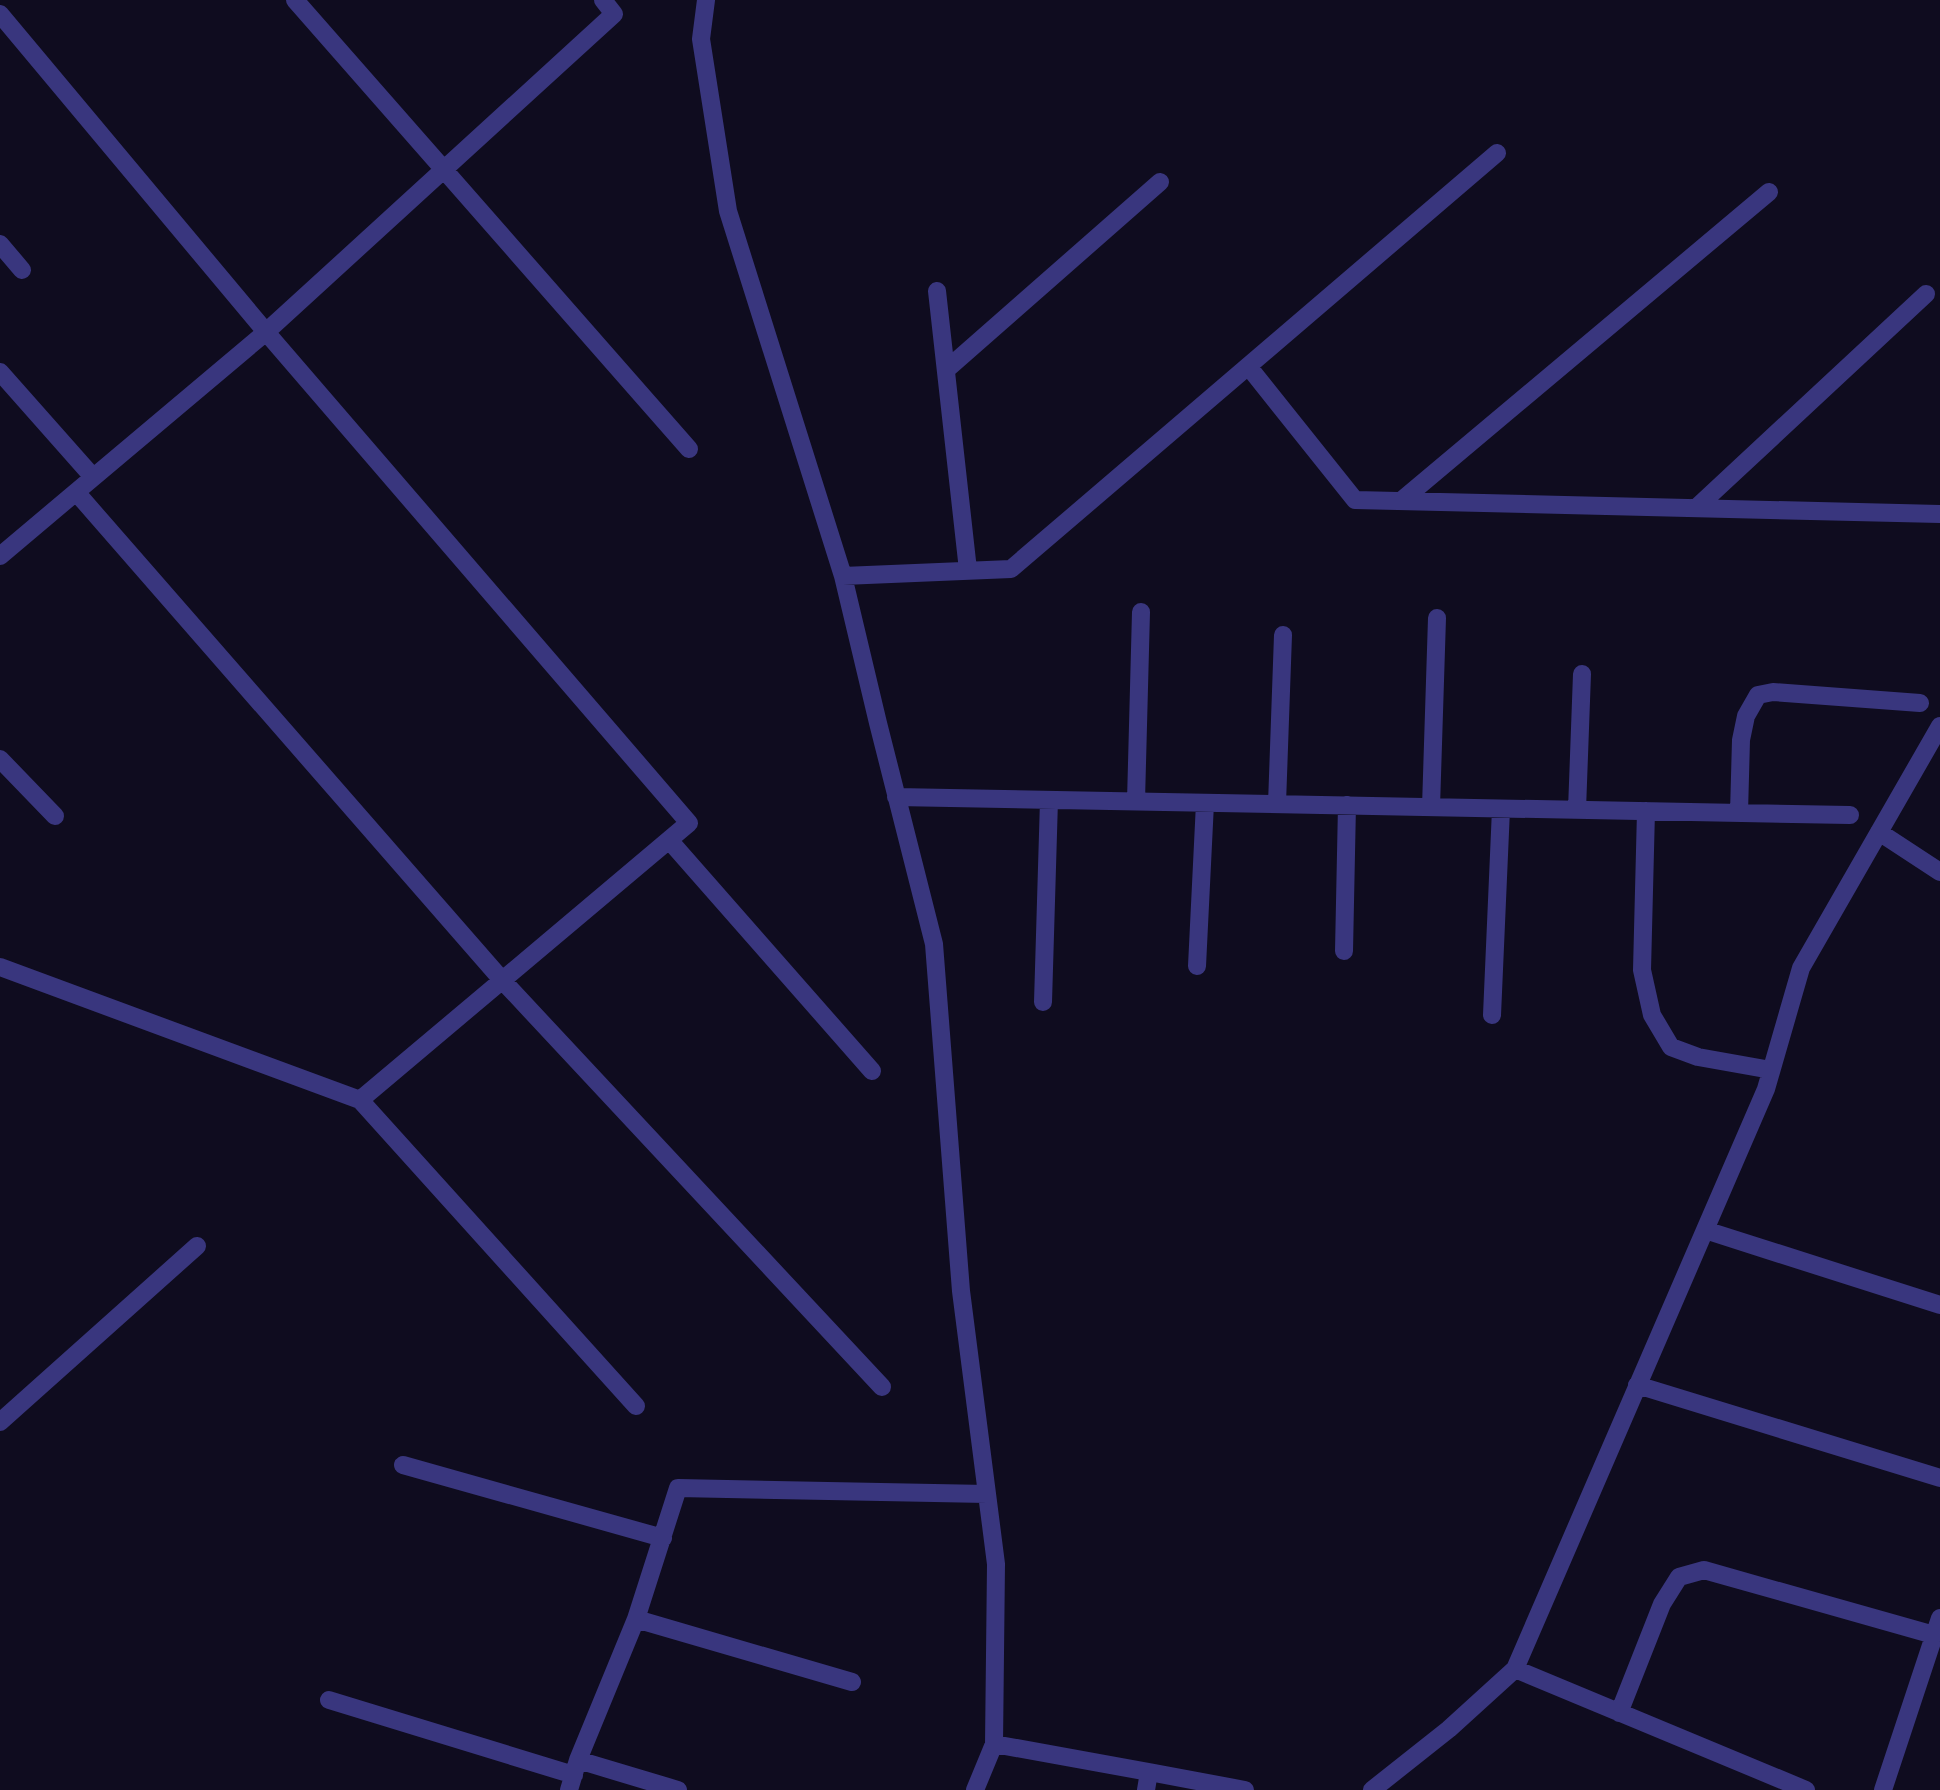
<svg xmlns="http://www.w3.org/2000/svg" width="1940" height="1790" font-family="'Public Sans',sans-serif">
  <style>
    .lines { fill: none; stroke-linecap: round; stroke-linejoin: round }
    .minor { stroke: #39367e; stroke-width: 18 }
  </style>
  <rect width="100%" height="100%" fill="#0f0c1f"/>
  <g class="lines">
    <path class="minor" d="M295,0L689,449
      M706,0L701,39L728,211L843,576L878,723L934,944L961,1291L996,1564L994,1744
      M0,14L266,332L689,823L360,1100L636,1406
      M0,244L22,270
      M937,291L968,570
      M1248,366L1355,500L1940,514
      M946,370L1160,182
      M0,372L93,477
      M76,492L502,980L882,1387
      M1401,501L1769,192
      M1696,508L1926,294
      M0,556L266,332L614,14L603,0
      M843,576L1011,569L1497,153
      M0,759L55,816
      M896,797L1850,815
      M1136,801L1141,612
      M1277,804L1283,635
      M1431,807L1437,618
      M1577,810L1582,674
      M1646,811L1642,970L1652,1015L1671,1047L1698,1057L1771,1070
      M1739,813L1741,740L1746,716L1758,695L1773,692L1920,703
      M1879,832L1940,872
      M669,840L872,1071
      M1344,951L1347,805
      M1197,966L1205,803
      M0,967L360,1100
      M1043,1002L1049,800
      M1492,1015L1501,809
      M1705,1230L1940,1305
      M1637,1385L1940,1478
      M0,1422L197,1246
      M403,1465L663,1538
      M636,1619L852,1682
      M1515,1669L1806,1790
      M329,1700L574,1775
      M1619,1713L1662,1604L1679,1577L1704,1570L1934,1635
      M578,1760L678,1790
      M1149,1772L1245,1790
      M569,1790L578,1760L636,1619L678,1488L987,1494
      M975,1790L994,1744L1149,1772L1146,1790
      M1372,1790L1449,1729L1515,1669L1766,1089L1801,968L1940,726
      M1883,1790L1940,1618"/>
  </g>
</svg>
